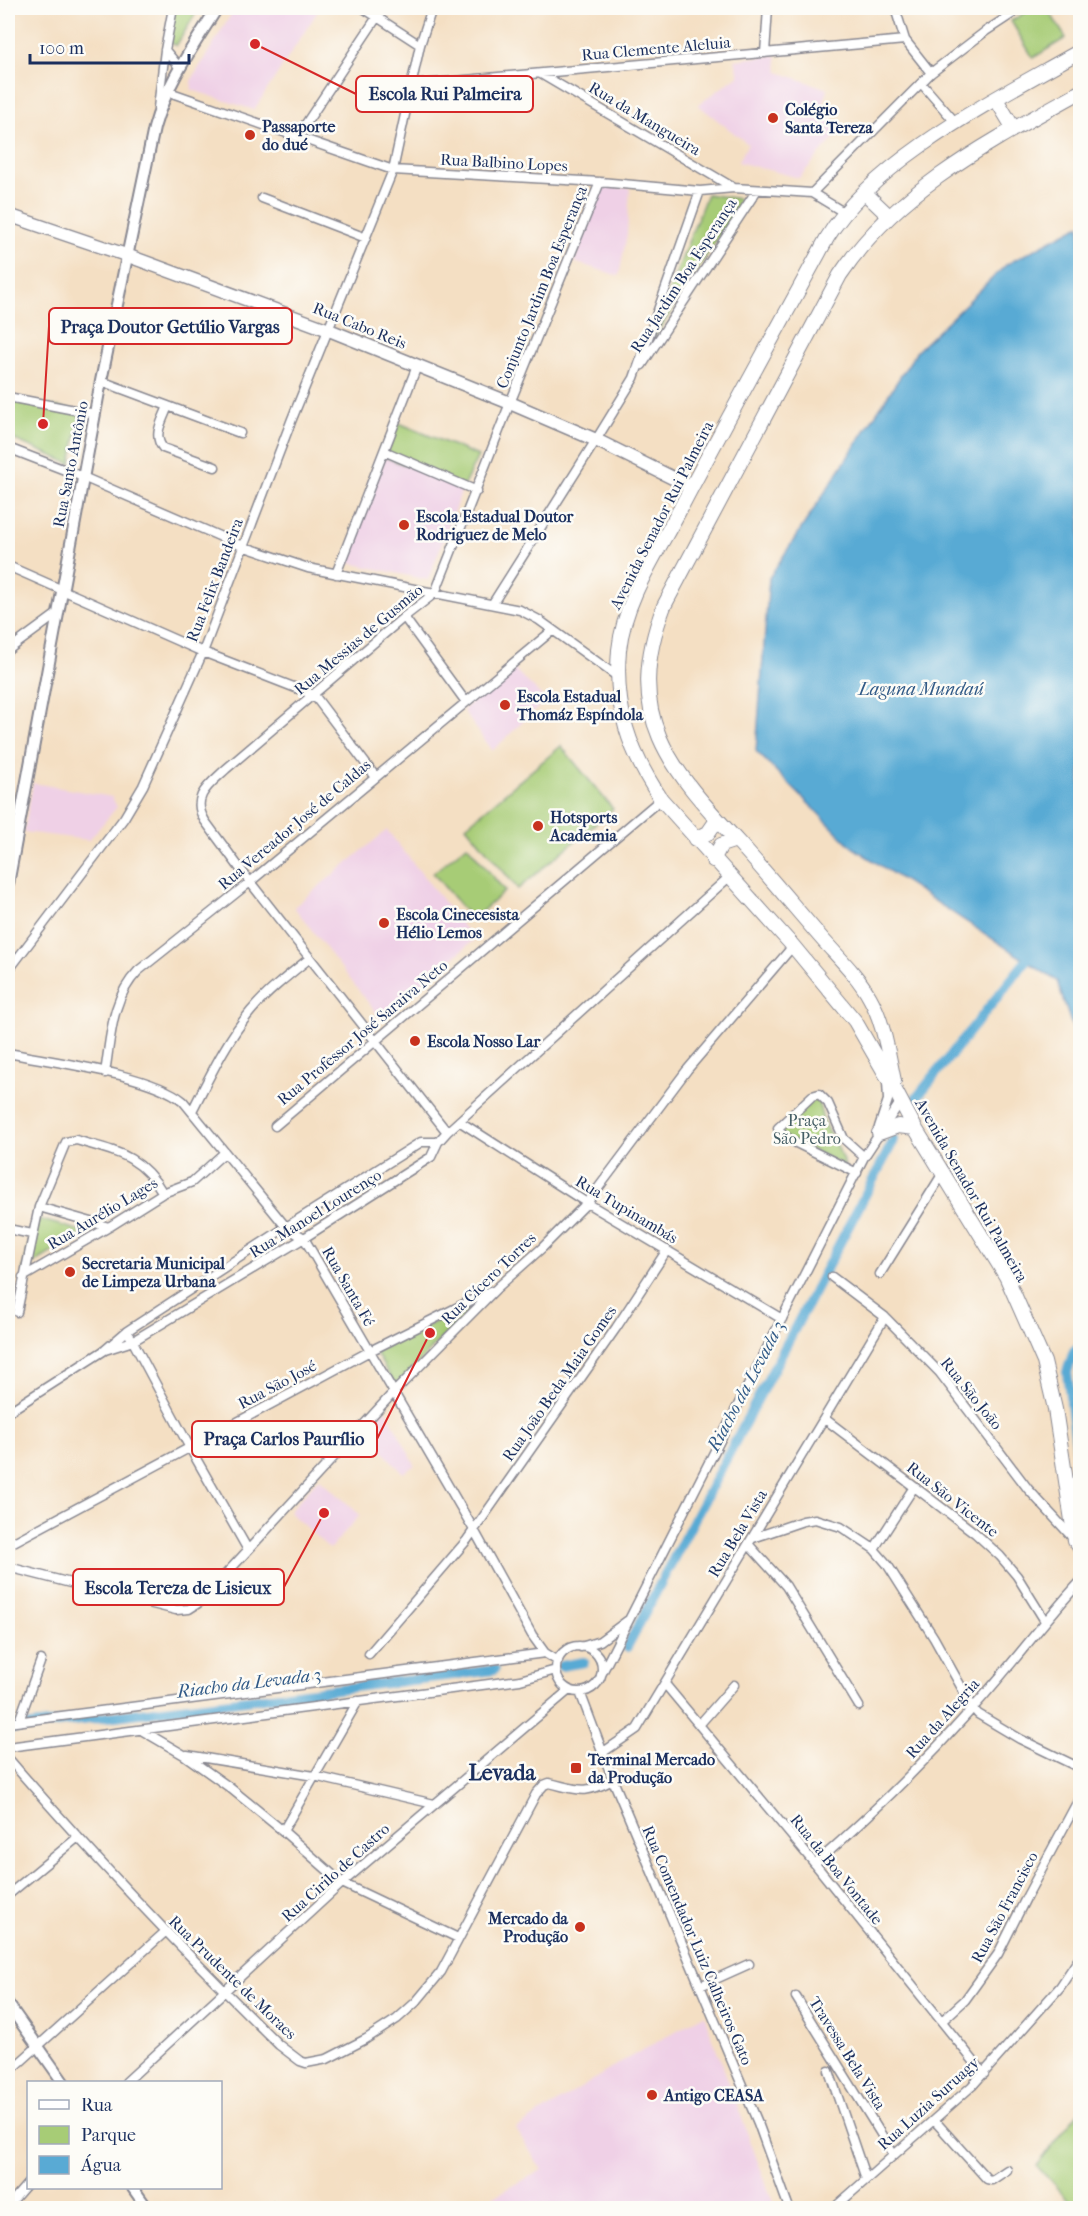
<svg xmlns="http://www.w3.org/2000/svg" width="1088" height="2216" font-family="'IM FELL French Canon',serif">
  <style>
    .built { fill: #efd0e6 }
    .green { fill: #a7cc76; stroke: #617e6a; stroke-width: 1.5 }
    .water { fill: #59aad4; stroke: #3a6c99; stroke-width: 1.5 }
    .lines { fill: none; stroke-linecap: round; stroke-linejoin: round }
    .canal { stroke: #59aad4; stroke-width: 10 }
    .minor-casing { stroke: #888790; stroke-width: 11 }
    .tertiary-casing { stroke: #888790; stroke-width: 14 }
    .secondary-casing { stroke: #888790; stroke-width: 15 }
    .primary-casing { stroke: #888790; stroke-width: 16 }
    .minor { stroke: #fff; stroke-width: 8 }
    .tertiary { stroke: #fff; stroke-width: 10 }
    .secondary { stroke: #fff; stroke-width: 12 }
    .primary { stroke: #fff; stroke-width: 14 }
    .poi-dot { fill: #c8321e; stroke: #fdfcf7; stroke-width: 2 }
    .labels { text-anchor: middle; stroke-width: 5; stroke-linejoin: round; paint-order: stroke }
    .street-label { font-size: 16px; fill: #1b2f5e; stroke: #fdfcf7 }
    .poi-label { font-size: 16px; font-weight: bold; fill: #1b2f5e; stroke: #fdfcf7; text-anchor: start }
    .park-label { font-size: 16px; fill: #455e65; stroke: #fdfcf7 }
    .water-label { font-size: 18px; font-style: italic; fill: #315a87; stroke: #fdfcf7 }
    .district-label { font-size: 22px; font-weight: bold; fill: #1b2f5e; stroke: #fdfcf7 }
    .leader { fill: none; stroke: #d62828; stroke-width: 2 }
    .callout-dot { fill: #d62828; stroke: #fdfcf7; stroke-width: 2 }
    .callout { fill: #fdfcf7; stroke: #d62828; stroke-width: 2 }
    .callout-label { font-size: 18px; text-anchor: middle; font-weight: bold; fill: #1b2f5e }
  </style>
  <rect width="100%" height="100%" fill="#fdfcf7"/>
  <filter id="ink" filterUnits="userSpaceOnUse"><feTurbulence type="fractalNoise" baseFrequency=".0167" numOctaves="2"/><feDisplacementMap in="SourceGraphic" scale="12" xChannelSelector="R" yChannelSelector="G"/><feConvolveMatrix kernelMatrix="1 2 1 2 8 2 1 2 1" color-interpolation-filters="sRGB"/></filter>
  <filter id="wash" filterUnits="userSpaceOnUse"><feTurbulence type="fractalNoise" baseFrequency=".008" numOctaves="4" result="noise"/><feDisplacementMap in="SourceGraphic" scale="24" xChannelSelector="R" yChannelSelector="G"/><feGaussianBlur stdDeviation="1.35" result="paint"/><feColorMatrix in="noise" values="0 0 0 0 0 0 0 0 0 0 0 0 0 0 0 0 0 1.4 0 .05"/><feComposite in="paint" operator="in"/></filter>
  <g filter="url(#wash)">
    <rect width="100%" height="100%" fill="#f4dfc3"/>
    <path class="built" d="M235,8H320L254,110L192,90L191,81Z
      M776,55L778,72L828,89L822,108L842,129L799,178L738,162L748,144L698,105L739,75L735,60Z
      M603,187L630,188L627,234L619,276L574,262Z
      M385,457L463,487L428,580L345,562Z
      M513,668L546,700L492,751L463,710Z
      M33,783L112,797L117,807L89,840L24,832Z
      M387,830L474,940L381,1019L294,907Z
      M384,1410L387,1411L415,1465L403,1473L363,1430Z
      M319,1478L360,1515L330,1549L289,1512Z
      M704,2015L775,2208H473L542,2170L516,2129L623,2061Z"/>
    <path class="green" d="M174,8H199L176,46L167,40Z
      M1033,8H1047L1066,38L1033,58L1011,21Z
      M707,194L739,199L738,206L653,340V332Z
      M8,398L81,411L71,464L8,437Z
      M399,423L478,456L463,487L385,457Z
      M561,746L613,809L518,889L466,826Z
      M467,845L505,891L472,920L433,873Z
      M817,1097L824,1124L838,1148L845,1166L777,1133Z
      M35,1218L85,1232L23,1270Z
      M477,1301L396,1386L375,1352Z
      M1080,2110V2208H1075L1037,2166Z"/>
    <path class="water" d="M1080,225V1050L1057,981L852,847L756,751L769,578L917,351L1007,264Z"/>
    <g class="lines">
      <path class="canal" d="M914,1101L1026,961
        M1080,1346L1074,1351L1067,1372L1080,1472
        M627,1647L894,1140
        M561,1666L584,1662
        M8,1729L494,1670"/>
    </g>
  </g>
  <g filter="url(#ink)">
    <g class="lines">
      <g class="minor-casing">
        <path id="minor" d="M363,8L420,45
          M895,8L905,40L931,73
          M165,50L180,68
          M765,53L768,8
          M541,74L734,188
          M922,84L956,123
          M411,85L905,40
          M169,92L393,170L600,182L700,191L734,188L812,193L845,213
          M158,108L165,50L173,8
          M297,137L383,8
          M812,193L931,73L986,31L1021,8
          M262,198L366,238
          M642,365L757,190
          M101,381L240,433
          M8,397L95,414
          M168,406C163,420 152,435 163,448L215,467
          M8,448L83,477L242,546L308,568L520,610L539,620L618,677
          M384,451L477,491
          M8,566L203,652L314,695L375,776
          M336,574L417,366
          M493,603L596,440L634,378L700,191
          M404,617L466,702
          M8,650L57,614
          M8,971L124,818L143,786L203,652L292,419L393,170L420,45L432,8
          M8,1053C52,1062 150,1074 183,1101L286,1227L304,1238L474,1530L532,1635L545,1653L558,1661
          M105,1073C111,1036 111,999 138,971L250,882L553,630
          M192,1111C210,1076 226,1041 251,1011C268,991 290,974 310,958
          M459,1121L587,1203L782,1319
          M275,1126L661,799
          M879,1127L888,1100L887,1081
          M447,1132L250,882L205,821C190,797 209,785 226,769L404,617L435,593L510,403L600,182
          M857,1173L792,1141L779,1132L778,1128L812,1096L819,1094L828,1103L844,1139L864,1157
          M39,1207L109,1227
          M8,1229L32,1234
          M880,1274L943,1173
          M23,1277L109,1227L163,1193L192,1182L224,1153
          M832,1277L885,1317L940,1373L1028,1489L1073,1538
          M17,1312L39,1207L66,1142L76,1140C116,1152 140,1154 163,1193
          M130,1336L190,1448L248,1550
          M105,1350L133,1341L304,1238L431,1157L438,1142L447,1132L729,877
          M8,1412L105,1350L127,1331L286,1227L421,1142H438
          M825,1419L975,1533L1000,1556L1017,1576L1045,1621
          M753,1538L803,1521L815,1519L841,1527L874,1549L887,1564L934,1638L973,1708L978,1714L1020,1739L1080,1768
          M8,1545L370,1351L490,1291
          M749,1545L786,1586L859,1706
          M874,1549L914,1487
          M8,1567L176,1610L189,1609L200,1602L393,1393L498,1287L542,1248L587,1203L687,1070L793,946
          M556 1669a23 23 0 1 1 46 0a23 23 0 1 1-46 0Z
          M581,1647L600,1641L627,1621
          M369,1654L467,1540L616,1328L667,1250
          M601,1675L864,1157L901,1101
          M665,1684L815,1864L984,2074
          M580,1692L613,1780L758,2123L789,2208
          M19,1721L41,1660
          M8,1723L545,1653
          M699,1725L734,1685
          M143,1731L184,1755L229,1787L283,1831L342,1883L458,1938
          M8,1747L520,1680L556,1670
          M602,1753L637,1729L885,1317
          M187,1755L314,1776L434,1804
          M8,1758C94,1858 185,1953 279,2045L300,2061L306,2063L327,2059L366,2039L397,2019L416,2002L441,1972L536,1794L544,1785L549,1783C580,1790 583,1795 613,1780
          M283,1831L358,1701
          M815,1864C870,1816 922,1765 971,1710C1009,1669 1042,1623 1080,1582
          M8,1895L77,1838
          M700,1986L749,1964
          M796,1997L894,2155
          M942,2021L965,2000L998,1954L1027,1896L1080,1797
          M829,2071L866,2179
          M8,2073L165,1932
          M126,2082L342,1883L569,1690
          M934,2120L987,2179L992,2180L1007,2170
          M8,2206L28,2183
          M270,2206L281,2208
          M834,2208L972,2086L1060,1987L1080,1957"/>
      </g>
      <g class="tertiary-casing">
        <path id="tertiary" d="M8,884L101,381L154,128C166,84 194,45 217,8
          M8,2004L63,2082
          M133,2188L147,2208"/>
      </g>
      <g class="secondary-casing">
        <path id="secondary" d="M8,215L126,255L329,330L510,403L596,440L691,487"/>
      </g>
      <g class="primary-casing">
        <path id="primary" d="M1080,51C1000,97 875,158 827,238C777,330 726,421 678,513C655,556 624,601 619,650C614,708 629,751 661,799L793,946L855,1021L896,1092L915,1128L1006,1276L1044,1362L1055,1409L1075,1540L1080,1548
          M996,99L1014,129
          M865,193L889,216
          M695,839L708,833L717,820
          M713,860L721,845L736,840
          M894,1081C888,1053 884,1023 870,998C858,976 840,959 824,941C796,909 769,876 740,844C669,767 622,716 664,606L840,275C897,189 992,141 1080,92
          M879,1133L898,1126L915,1128"/>
      </g>
      <use href="#minor" class="minor"/>
      <use href="#tertiary" class="tertiary"/>
      <use href="#secondary" class="secondary"/>
      <use href="#primary" class="primary"/>
    </g>
  </g>
  <g class="poi-dot">
    <circle cx="773" cy="118" r="6"/>
    <circle cx="250" cy="135" r="6"/>
    <circle cx="404" cy="525" r="6"/>
    <circle cx="505" cy="705" r="6"/>
    <circle cx="538" cy="826" r="6"/>
    <circle cx="384" cy="923" r="6"/>
    <circle cx="415" cy="1041" r="6"/>
    <circle cx="70" cy="1272" r="6"/>
    <rect x="570" y="1762" width="12" height="12" rx="3"/>
    <circle cx="580" cy="1927" r="6"/>
    <circle cx="652" cy="2095" r="6"/>
  </g>
  <g class="labels">
    <g class="street-label">
      <text transform="translate(656 48) rotate(-5)" y="6">Rua Clemente Aleluia</text>
      <text transform="translate(645 118) rotate(31)" y="6">Rua da Mangueira</text>
      <text transform="translate(504 162) rotate(3)" y="6">Rua Balbino Lopes</text>
      <text transform="translate(683 275) rotate(-57)" y="6">Rua Jardim Boa Esperança</text>
      <text transform="translate(541 287) rotate(-68)" y="6">Conjunto Jardim Boa Esperança</text>
      <text transform="translate(360 325) rotate(22)" y="6">Rua Cabo Reis</text>
      <text transform="translate(70 464) rotate(-79)" y="6">Rua Santo Antônio</text>
      <text transform="translate(661 515) rotate(-63)" y="6">Avenida Senador Rui Palmeira</text>
      <text transform="translate(214 580) rotate(-69)" y="6">Rua Felix Bandeira</text>
      <text transform="translate(358 639) rotate(-40)" y="6">Rua Messias de Gusmão</text>
      <text transform="translate(294 824) rotate(-40)" y="6">Rua Vereador José de Caldas</text>
      <text transform="translate(362 1032) rotate(-40)" y="6">Rua Professor José Saraiva Neto</text>
      <text transform="translate(972 1190) rotate(60)" y="6">Avenida Senador Rui Palmeira</text>
      <text transform="translate(627 1209) rotate(31)" y="6">Rua Tupinambás</text>
      <text transform="translate(102 1213) rotate(-31)" y="6">Rua Aurélio Lages</text>
      <text transform="translate(315 1213) rotate(-32)" y="6">Rua Manoel Lourenço</text>
      <text transform="translate(488 1278) rotate(-44)" y="6">Rua Cícero Torres</text>
      <text transform="translate(349 1286) rotate(60)" y="6">Rua Santa Fé</text>
      <text transform="translate(559 1383) rotate(-55)" y="6">Rua João Beda Maia Gomes</text>
      <text transform="translate(277 1384) rotate(-28)" y="6">Rua São José</text>
      <text transform="translate(972 1393) rotate(51)" y="6">Rua São João</text>
      <text transform="translate(953 1499) rotate(38)" y="6">Rua São Vicente</text>
      <text transform="translate(737 1533) rotate(-59)" y="6">Rua Bela Vista</text>
      <text transform="translate(942 1718) rotate(-48)" y="6">Rua da Alegria</text>
      <text transform="translate(837 1869) rotate(51)" y="6">Rua da Boa Vontade</text>
      <text transform="translate(335 1872) rotate(-42)" y="6">Rua Cirilo de Castro</text>
      <text transform="translate(1004 1907) rotate(-62)" y="6">Rua São Francisco</text>
      <text transform="translate(698 1945) rotate(67)" y="6">Rua Comendador Luiz Calheiros Gato</text>
      <text transform="translate(233 1977) rotate(44)" y="6">Rua Prudente de Moraes</text>
      <text transform="translate(848 2053) rotate(58)" y="6">Travessa Bela Vista</text>
      <text transform="translate(928 2103) rotate(-42)" y="6">Rua Luzia Suruagy</text>
    </g>
    <g class="poi-label">
      <text x="785" y="115">Colégio<tspan x="785" dy="18">Santa Tereza</tspan></text>
      <text x="262" y="132">Passaporte<tspan x="262" dy="18">do dué</tspan></text>
      <text x="416" y="522">Escola Estadual Doutor<tspan x="416" dy="18">Rodriguez de Melo</tspan></text>
      <text x="517" y="702">Escola Estadual<tspan x="517" dy="18">Thomáz Espíndola</tspan></text>
      <text x="550" y="823">Hotsports<tspan x="550" dy="18">Academia</tspan></text>
      <text x="396" y="920">Escola Cinecesista<tspan x="396" dy="18">Hélio Lemos</tspan></text>
      <text x="427" y="1047">Escola Nosso Lar</text>
      <text x="82" y="1269">Secretaria Municipal<tspan x="82" dy="18">de Limpeza Urbana</tspan></text>
      <text x="588" y="1765">Terminal Mercado<tspan x="588" dy="18">da Produção</tspan></text>
      <text x="568" y="1924" text-anchor="end">Mercado da<tspan x="568" dy="18">Produção</tspan></text>
      <text x="664" y="2101">Antigo CEASA</text>
    </g>
    <g class="park-label">
      <text x="807" y="1126">Praça<tspan x="807" dy="18">São Pedro</tspan></text>
    </g>
    <g class="water-label">
      <text x="921" y="695">Laguna Mundaú</text>
      <text transform="translate(746 1386) rotate(-62)" y="6">Riacho da Levada 3</text>
      <text transform="translate(249 1683) rotate(-7)" y="6">Riacho da Levada 3</text>
    </g>
    <g class="district-label">
      <text x="502" y="1780">Levada</text>
    </g>
  </g>
  <path class="leader" d="M255 44L356 94M43 424L49 326M430 1333L377 1439M324 1513L284 1587"/>
  <g class="callout-dot">
    <circle cx="255" cy="44" r="6"/>
    <circle cx="43" cy="424" r="6"/>
    <circle cx="430" cy="1333" r="6"/>
    <circle cx="324" cy="1513" r="6"/>
  </g>
  <g class="callout">
    <rect x="356" y="76" width="177" height="36" rx="6"/>
    <rect x="49" y="308" width="243" height="36" rx="6"/>
    <rect x="192" y="1421" width="185" height="36" rx="6"/>
    <rect x="73" y="1569" width="211" height="36" rx="6"/>
  </g>
  <g class="callout-label">
    <text x="445" y="100">Escola Rui Palmeira</text>
    <text x="170" y="333">Praça Doutor Getúlio Vargas</text>
    <text x="284" y="1445">Praça Carlos Paurílio</text>
    <text x="178" y="1594">Escola Tereza de Lisieux</text>
  </g>
  <rect width="1088" height="2216" fill="none" stroke="#fdfcf7" stroke-width="30"/>
  <rect x="27" y="2081" width="195" height="108" fill="#fdfcf7" stroke="#a3aaba" stroke-width="1.5"/>
  <rect x="39" y="2100" width="30" height="9" fill="#ffffff" stroke="#a3aaba" stroke-width="1.5"/>
  <text x="81" y="2111" font-size="18" fill="#1b2f5e">Rua</text>
  <rect x="39" y="2126" width="30" height="18" fill="#a7cc76" stroke="#a3aaba" stroke-width="1.5"/>
  <text x="81" y="2141" font-size="18" fill="#1b2f5e">Parque</text>
  <rect x="39" y="2156" width="30" height="18" fill="#59aad4" stroke="#a3aaba" stroke-width="1.5"/>
  <text x="81" y="2171" font-size="18" fill="#1b2f5e">Água</text>
  <path d="M30 54v9h159v-9" fill="none" stroke="#1b2f5e" stroke-width="3"/>
  <text x="39" y="54" font-size="18" fill="#1b2f5e" stroke="#fdfcf7" stroke-width="4.5" paint-order="stroke">100 m</text>
</svg>
